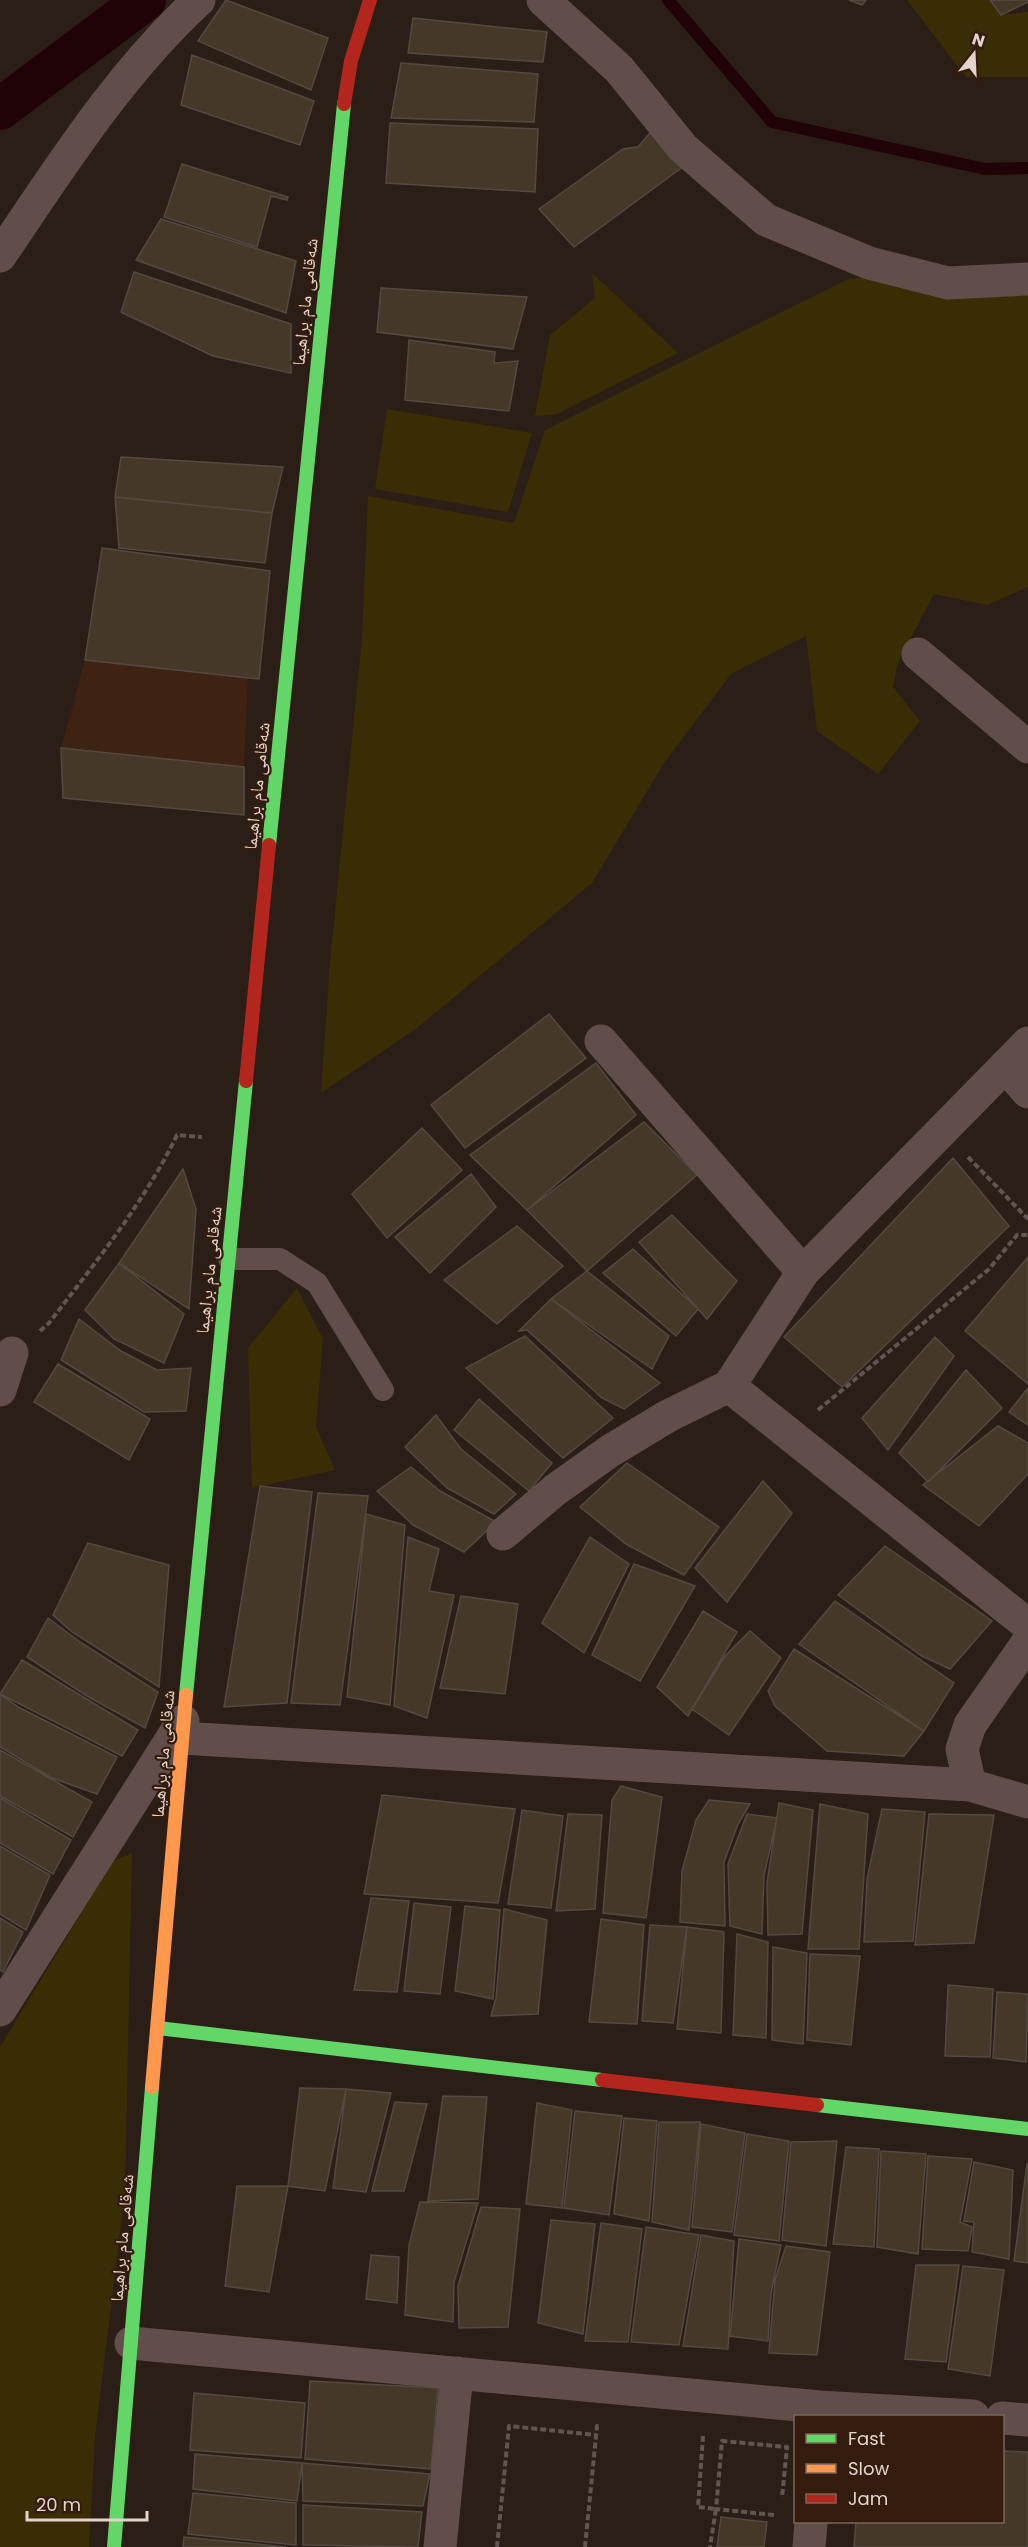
<svg xmlns="http://www.w3.org/2000/svg" width="1028" height="2547" font-family="Poppins,'Noto Naskh Arabic',sans-serif">
  <style>
    .built { fill: #3e2212 }
    .green { fill: #392d06 }
    .lines { fill: none; stroke-linecap: round; stroke-linejoin: round }
    .stream { stroke: #1f0307; stroke-width: 12 }
    .canal { stroke: #1f0307; stroke-width: 42 }
    .building { fill: #453828; stroke: #534940; stroke-width: 1.5 }
    .path { stroke: #625450; stroke-width: 4; stroke-dasharray: 6 3; stroke-linecap: butt }
    .lane { stroke: #614e4b; stroke-width: 22 }
    .street { stroke: #614e4b; stroke-width: 33 }
    .fast { stroke: #63d668; stroke-width: 14 }
    .slow { stroke: #ff974d; stroke-width: 14 }
    .jam { stroke: #b3261e; stroke-width: 14 }
    .labels { text-anchor: middle; stroke-width: 4.5; stroke-linejoin: round; paint-order: stroke }
    .street-label { font-size: 18px; fill: #e3d3ca; stroke: #331c0e }
  </style>
  <rect width="100%" height="100%" fill="#2b1e16"/>
  <path class="built" d="M85,660L248,678L244,767L61,748Z"/>
  <path class="green" d="M907,0H990L1001,15L1028,12V77H966Z
    M905,272L1028,276V587L987,605L934,594L898,662L893,687L920,721L878,774L817,731L806,636L731,674L664,763L592,883L417,1028L321,1093L330,962L362,638L368,496L514,523L545,430L848,279Z
    M592,273L678,353L557,414L535,416L550,335L595,298Z
    M387,409L532,433L508,512L375,489Z
    M297,1288L323,1339L316,1427L335,1470L252,1488L248,1348Z
    M132,1853L125,2192L95,2437L89,2547H0V2047L113,1861Z"/>
  <g class="lines">
    <path class="stream" d="M668,0L772,122L985,169L1028,168"/>
    <path class="canal" d="M0,109L145,0"/>
  </g>
  <path class="building" d="M226,0L328,38L311,90L198,41Z
    M849,0H866L862,5Z
    M990,0H1028V2L1001,15Z
    M413,18L547,32L543,62L408,53Z
    M192,55L314,101L300,145L181,105Z
    M401,63L538,74L534,122L391,118Z
    M390,123L538,129L535,192L386,183Z
    M653,129L688,163L574,247L539,209L623,149L638,147Z
    M182,164L288,197L287,200L271,196L257,247L164,217Z
    M161,219L296,261L286,313L136,260Z
    M134,272L291,324V373L213,356L121,312Z
    M381,288L527,297L513,349L377,332Z
    M409,340L495,352L494,363L518,361L509,411L405,400Z
    M121,457L283,467L272,513L115,497Z
    M115,497L272,513L265,563L119,548Z
    M102,548L270,571L259,679L85,660Z
    M61,748L244,767V815L63,798Z
    M549,1014L586,1058L465,1148L431,1105Z
    M596,1063L636,1115L527,1210L470,1155Z
    M644,1122L697,1175L587,1271L527,1210Z
    M422,1128L462,1170L387,1238L352,1194Z
    M953,1158L1009,1226L842,1387L784,1337Z
    M183,1169L196,1209L189,1309L119,1263Z
    M471,1174L496,1207L430,1273L395,1237Z
    M672,1215L737,1281L707,1319L639,1242Z
    M517,1226L563,1266L497,1324L444,1280Z
    M633,1249L698,1309L676,1336L603,1273Z
    M1028,1257V1384L965,1331Z
    M119,1263L184,1314L164,1363L114,1339L85,1310Z
    M587,1271L669,1336L652,1369L551,1299Z
    M551,1299L660,1383L624,1409L602,1398L527,1330L519,1331Z
    M79,1319L121,1351L157,1370L191,1368L186,1411L144,1412L61,1360Z
    M525,1336L613,1418L563,1458L466,1368Z
    M935,1337L954,1356L888,1450L862,1418Z
    M58,1364L150,1419L129,1460L34,1402Z
    M966,1370L1002,1408L928,1482L899,1453Z
    M1028,1388V1425L1009,1412Z
    M479,1399L552,1463L529,1491L454,1430Z
    M436,1415L461,1449L516,1494L494,1514L447,1488L405,1447Z
    M998,1426L1028,1443V1474L979,1526L923,1485Z
    M627,1463L719,1527L684,1575L626,1544L580,1507Z
    M411,1467L440,1491L496,1522L464,1552L413,1525L377,1491Z
    M763,1481L792,1513L727,1602L695,1568Z
    M260,1486L312,1492L287,1703L224,1707Z
    M318,1493L368,1496L340,1705L291,1703Z
    M366,1514L405,1525L390,1705L347,1697Z
    M408,1537L439,1549L429,1591L454,1595L427,1718L394,1706Z
    M590,1537L629,1564L584,1653L542,1623Z
    M88,1543L169,1565L159,1687L72,1632L53,1615Z
    M885,1546L992,1621L950,1669L922,1656L838,1595Z
    M634,1564L695,1586L640,1681L592,1655Z
    M461,1596L518,1604L505,1694L440,1688Z
    M835,1601L954,1683L924,1731L799,1644Z
    M703,1611L737,1632L688,1716L657,1687Z
    M48,1618L80,1642L158,1692L145,1728L87,1696L27,1657Z
    M750,1631L781,1658L729,1735L692,1709L725,1656Z
    M794,1649L924,1731L904,1756L827,1751L775,1706L768,1691Z
    M22,1660L138,1730L122,1756L0,1694Z
    M0,1694L20,1708L117,1757L97,1794L52,1778L0,1747Z
    M0,1750L92,1802L73,1837L0,1796Z
    M621,1786L662,1797L646,1918L603,1913L612,1800Z
    M382,1795L515,1809L498,1903L364,1894Z
    M0,1798L71,1840L53,1874L0,1843Z
    M709,1800L750,1804L738,1824L724,1862L725,1926L680,1922L682,1871L696,1820Z
    M779,1803L813,1810L802,1934L768,1935L767,1883Z
    M820,1804L868,1814L859,1949H808Z
    M882,1809L925,1812L913,1941L864,1942L867,1879Z
    M522,1810L563,1816L551,1908L508,1904Z
    M568,1814L602,1815L595,1909L556,1911Z
    M747,1814L777,1818L764,1875L762,1934L730,1926L728,1864Z
    M929,1814L994,1815L974,1943L915,1945Z
    M0,1846L50,1875L26,1930L0,1914Z
    M371,1898L409,1901L397,1992L354,1990Z
    M414,1903L451,1907L440,1994L404,1991Z
    M465,1906L500,1910L493,1999L455,1991Z
    M504,1909L547,1920L538,2014L491,2016L496,1998Z
    M0,1918L23,1932L3,1972L0,1970Z
    M601,1919L644,1925L637,2024L589,2022Z
    M650,1925L687,1927L673,2023L642,2021Z
    M687,1927L724,1932L721,2033L677,2029Z
    M737,1934L768,1942L766,2038L733,2035Z
    M773,1947L807,1953L803,2044L772,2040Z
    M810,1954L860,1956L851,2045L807,2040Z
    M948,1985L993,1989L990,2057L945,2056Z
    M997,1992L1028,1994L1026,2062L993,2058Z
    M300,2088L346,2089L325,2191L288,2186Z
    M346,2089L391,2093L366,2192L333,2188Z
    M443,2096L487,2097L478,2199L428,2201Z
    M395,2102L427,2104L404,2191H372Z
    M537,2103L572,2110L562,2208L526,2204Z
    M575,2111L622,2116L609,2215L564,2208Z
    M624,2118L657,2121L649,2221L614,2214Z
    M659,2122H700L689,2230L652,2222Z
    M701,2124L745,2133L732,2232L692,2227Z
    M747,2134L789,2141L779,2241L734,2235Z
    M837,2141L826,2246L782,2240L791,2142Z
    M846,2147L879,2149L874,2247L833,2244Z
    M881,2151L926,2154L918,2254L877,2247Z
    M928,2156L972,2159L960,2222L972,2227L968,2251L922,2249Z
    M974,2162L1013,2170L1009,2259L972,2252L974,2222L964,2221Z
    M1027,2164H1028V2263L1014,2261Z
    M237,2186H288L269,2292L225,2286Z
    M420,2202L478,2203L454,2282L453,2322L405,2315L409,2245Z
    M481,2207L520,2209L508,2327L459,2328L458,2286Z
    M551,2220L595,2224L583,2334L538,2323Z
    M601,2223L642,2229L628,2342L585,2341Z
    M646,2227L699,2235L679,2345L631,2342Z
    M701,2235L734,2241L728,2349L683,2346Z
    M739,2239L781,2245L771,2293L768,2341L730,2336Z
    M786,2246L830,2252L817,2355L769,2353L775,2280Z
    M371,2255L399,2257L397,2303L366,2299Z
    M916,2265H959L946,2362L905,2359Z
    M963,2266L1004,2270L990,2376L948,2369Z
    M310,2381L438,2388L431,2469L305,2459Z
    M194,2393L305,2403L301,2458L190,2450Z
    M1002,2451L1028,2452V2547H854L856,2522H1002Z
    M195,2454L302,2463L297,2501L193,2489Z
    M302,2463L430,2474L423,2506L303,2501Z
    M193,2493L296,2503V2545L188,2534Z
    M303,2505L422,2512L418,2547L303,2545Z
    M721,2517L767,2522L764,2547H717Z
    M184,2537L286,2547H183Z"/>
  <g class="lines">
    <path class="path" d="M968,1157L1028,1219
      M40,1331L49,1323C95,1263 144,1203 177,1135L202,1137
      M818,1410L989,1269L1017,1235H1028
      M703,2436L698,2507L716,2509L710,2547
      M774,2515L716,2509L722,2441L787,2447L782,2498
      M497,2547L509,2426L596,2435
      M585,2547L597,2426H600"/>
    <path class="lane" d="M229,1259H280L317,1283L383,1390"/>
    <path class="street" d="M543,0L619,69L683,148L766,220L869,263L948,283L1028,279
      M0,256C61,166 119,74 199,0
      M918,654L1028,747
      M601,1041L803,1272
      M1005,1066L1028,1092
      M729,1386L1028,1625
      M0,1390L12,1353
      M503,1534L555,1490L610,1451L668,1416L729,1386L803,1272L1028,1043
      M182,1738L970,1785L1028,1802
      M970,1785L962,1749L970,1725L1028,1642
      M0,2010L183,1721
      M131,2343L820,2407L973,2416
      M1002,2418L1028,2420
      M440,2547L457,2373
      M809,2547L811,2522"/>
    <path class="fast" d="M269,845L344,104
      M186,1695L246,1081
      M158,2028L602,2080
      M817,2105L1028,2129
      M114,2547L152,2087"/>
    <path class="slow" d="M152,2087L186,1695"/>
    <path class="jam" d="M344,104L351,61L370,0
      M246,1081L269,845
      M602,2080L817,2105"/>
  </g>
  <g class="labels">
    <g class="street-label">
      <text transform="translate(305 302) rotate(-84)" y="6">شەقامی مام براهیما</text>
      <text transform="translate(257 786) rotate(-84)" y="6">شەقامی مام براهیما</text>
      <text transform="translate(209 1270) rotate(-84)" y="6">شەقامی مام براهیما</text>
      <text transform="translate(163 1754) rotate(-85)" y="6">شەقامی مام براهیما</text>
      <text transform="translate(122 2238) rotate(-85)" y="6">شەقامی مام براهیما</text>
    </g>
  </g>
  <rect x="794" y="2415" width="210" height="108" fill="#331c0e" stroke="#796559" stroke-width="1.5"/>
  <rect x="806" y="2434" width="30" height="9" fill="#63d668" stroke="#796559" stroke-width="1.5"/>
  <text x="848" y="2445" font-size="18" fill="#e3d3ca">Fast</text>
  <rect x="806" y="2464" width="30" height="9" fill="#ff974d" stroke="#796559" stroke-width="1.5"/>
  <text x="848" y="2475" font-size="18" fill="#e3d3ca">Slow</text>
  <rect x="806" y="2494" width="30" height="9" fill="#b3261e" stroke="#796559" stroke-width="1.5"/>
  <text x="848" y="2505" font-size="18" fill="#e3d3ca">Jam</text>
  <g transform="translate(974 54) rotate(18)" stroke="#331c0e" stroke-width="4.5" paint-order="stroke">
  <path d="M0-4.5L10 22L0 15L-10 22Z" fill="#e3d3ca"/>
  <text y="-9" font-size="16" font-weight="bold" text-anchor="middle" fill="#e3d3ca">N</text>
  </g>
  <path d="M27 2511v9h120v-9" fill="none" stroke="#e3d3ca" stroke-width="3"/>
  <text x="36" y="2511" font-size="18" fill="#e3d3ca" stroke="#331c0e" stroke-width="4.5" paint-order="stroke">20 m</text>
</svg>
